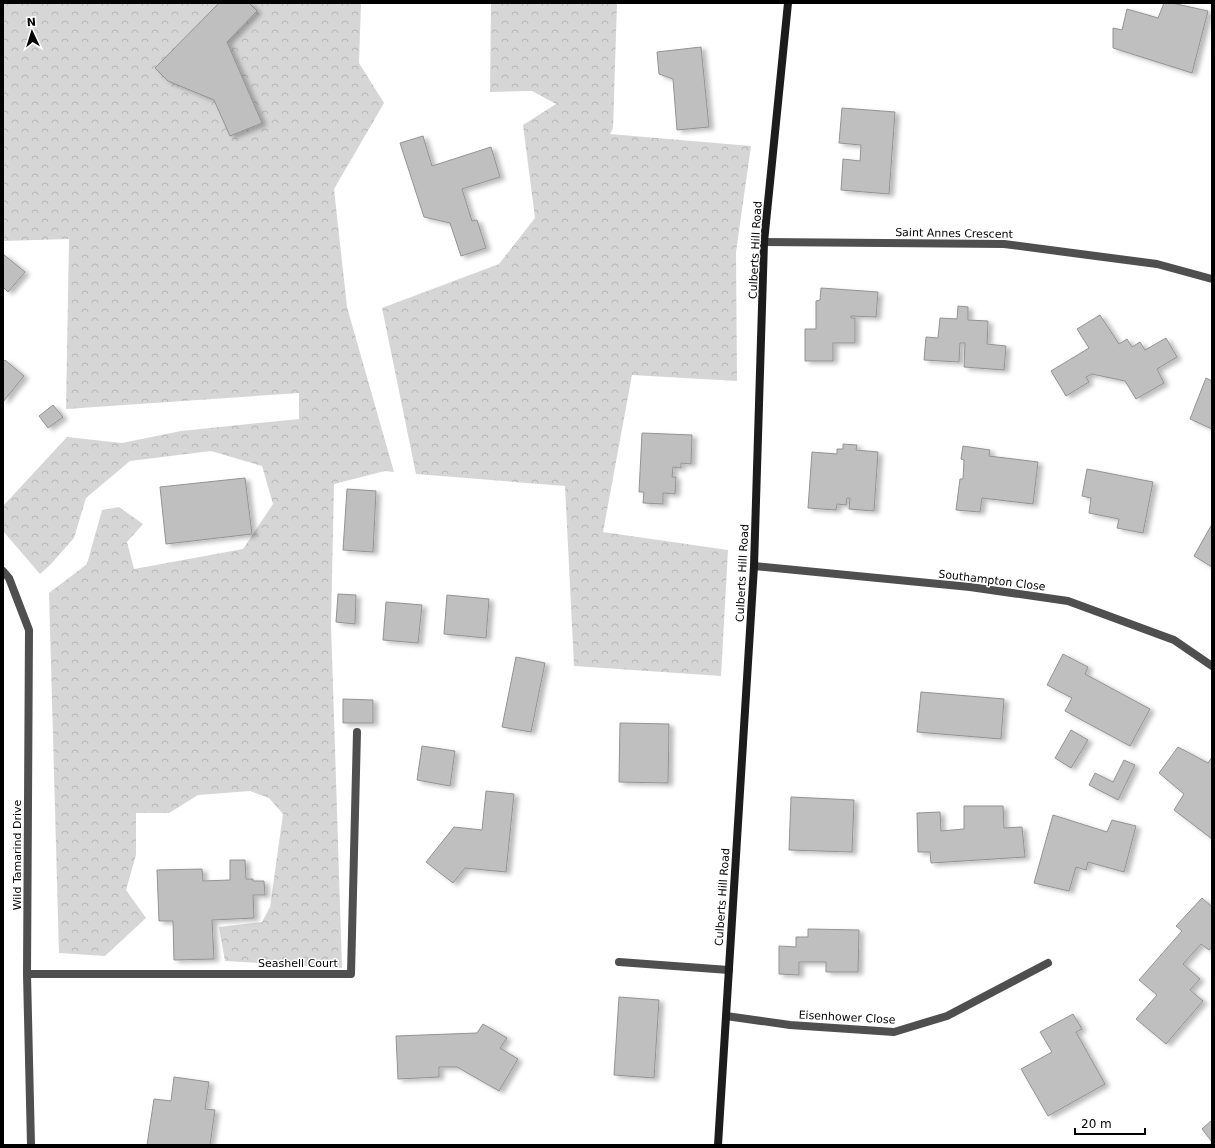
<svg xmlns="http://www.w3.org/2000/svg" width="1215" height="1148" font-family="'DejaVu Sans',sans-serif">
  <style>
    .forest { fill: url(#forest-crowns) }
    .building { fill: #bfbfbf; stroke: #939393; filter: url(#shadow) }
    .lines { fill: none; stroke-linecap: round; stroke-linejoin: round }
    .lane { stroke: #4f4f4f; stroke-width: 8 }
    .street { stroke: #4f4f4f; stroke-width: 8 }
    .secondary { stroke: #1c1c1c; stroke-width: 8 }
    .labels { text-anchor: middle; stroke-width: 3; stroke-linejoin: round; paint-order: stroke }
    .street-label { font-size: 11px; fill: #000; stroke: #fff }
  </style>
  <defs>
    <pattern id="forest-crowns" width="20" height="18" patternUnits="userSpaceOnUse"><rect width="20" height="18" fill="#d6d6d6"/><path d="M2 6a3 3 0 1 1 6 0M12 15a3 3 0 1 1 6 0" fill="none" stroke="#b6b6b6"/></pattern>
    <filter id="shadow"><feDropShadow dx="4.5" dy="2.5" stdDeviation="2" flood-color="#0004"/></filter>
  </defs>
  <rect width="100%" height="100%" fill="#fff"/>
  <path class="forest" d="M3,3H361L359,63L384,103L334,189L347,307L394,472L385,471L334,484L331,624L342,968L225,961L219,927L262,922L270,907L283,814L269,798L250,791L198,795L169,813H136V855L126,890L146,918L105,956L59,953L49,593L87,564L102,510L119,507L143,524L127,542L134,569L243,549L273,504L262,466L211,451L130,461L86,498L74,538L50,565L40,574L3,531V506L67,437L122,443L181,431L299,419V393L66,409L69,239L3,241Z
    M491,3H617L613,128L610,134L751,146L736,252L737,381L632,375L603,532L728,550L721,676L574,666L565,486L416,474L382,308L499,264L535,218L523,125L556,104L532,91L490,92Z"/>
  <path class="building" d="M219,3H249L257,11L227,42L262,123L230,136L214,100L168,81L155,68Z
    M1164,3H1172L1208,11L1192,73L1113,48V28L1122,30L1127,9L1158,18Z
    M701,47L709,127L677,130L673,79L659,74L657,52Z
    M842,108L895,112L889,194L841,190L843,159L860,161L861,145L839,143Z
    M423,136L432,166L491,147L500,177L462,189L472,221L477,220L486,248L461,256L450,223L424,217L400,143Z
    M3,254L25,272L8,292L3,287Z
    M821,288L878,292L876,317L851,316V318H855V343H833V361H805V329H816V301L820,300Z
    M958,306L968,307V320L988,321L987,344L1006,346L1004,370L964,367L965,343H960L959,362L924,360L926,337L938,338L940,318L957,319Z
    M1100,315L1119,344L1127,339L1132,347L1140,342L1145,350L1166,338L1177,357L1157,369L1164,383L1136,399L1125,381L1092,374L1086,377L1089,382L1066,396L1051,371L1089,348L1077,329Z
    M5,360L24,376L3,402V362Z
    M1206,378L1212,381V429L1190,419Z
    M53,405L63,417L48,428L39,416Z
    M642,433L692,435L691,464L681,463V468L673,467L672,477H676L675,494L663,493V504L643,503L644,492H639Z
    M843,444L857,445L856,450L878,452L874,511L849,509L850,498H847L846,505L837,504L836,510L808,508L812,452L837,454V449H843Z
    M963,446L990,450L989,456L1038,462L1033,504L982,498L980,512L956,510L960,479H963L964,460L961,459Z
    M1087,469L1153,482L1143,533L1117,528L1119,519L1089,513L1091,498L1082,496Z
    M245,478L252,534L166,544L160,487Z
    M347,489L376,491L373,552L343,550Z
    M1212,524V567L1194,556Z
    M338,594L356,595L355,624L336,622Z
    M447,595L489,599L486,638L444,634Z
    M386,602L422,605L418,643L383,640Z
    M1063,654L1088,667L1085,674L1150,709L1130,746L1065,711L1072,698L1047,685Z
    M516,657L545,663L531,732L502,727Z
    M921,692L1004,699L1001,739L917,732Z
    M343,699L373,700V723H343Z
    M620,723L669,724L668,783L619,782Z
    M1071,730L1088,740L1071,768L1055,758Z
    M422,746L455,751L450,786L417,780Z
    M1178,747L1208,763L1212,757V839L1174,810L1184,794L1159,773Z
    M1124,760L1135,765L1118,800L1089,785L1095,773L1113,782Z
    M486,791L514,794L506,872L465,868L453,883L426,862L454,827L482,830Z
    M791,797L854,800L852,852L789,850Z
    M964,806H1003L1004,828L1022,827L1025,857L931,863L930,852H918L917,813L940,812L941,831L964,829Z
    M1053,815L1107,832L1112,820L1136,826L1124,872L1088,862L1086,870L1076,867L1069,891L1034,883Z
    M230,860H245L246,879H253V881H264L265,895H253L254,918L212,920L214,959L174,960L173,921H159L157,870L202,869L203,881L230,880Z
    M1202,898L1212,907V946L1209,950L1201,944L1183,964L1200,979L1190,990L1203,1001L1166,1044L1136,1019L1157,995L1139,980L1182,931L1176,926Z
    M808,929L859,930L858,972H826V962H799V975L779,974V946L796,947V937H808Z
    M619,997L659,1000L654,1078L614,1075Z
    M1073,1014L1082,1029L1076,1032L1105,1084L1048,1116L1021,1069L1052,1052L1040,1032Z
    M483,1024L507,1038L500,1048L518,1059L499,1091L457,1067H439V1077L398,1079L396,1036L477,1033Z
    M174,1077L209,1082L205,1109L215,1110L210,1145H147L154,1099L171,1101Z
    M1212,1120V1142L1202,1129Z"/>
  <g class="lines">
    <path class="lane" d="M619,962L729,970"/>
    <path class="street" d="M764,242L1004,244L1157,264L1212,279
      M754,566L970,587L1068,601L1174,640L1212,666
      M3,571L9,578L29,630L27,974L31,1145
      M27,974H351L357,732
      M947,1016L894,1032L790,1025L726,1016L790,1025L894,1032L947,1016L1048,963"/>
    <path class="secondary" d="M718,1145L754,566L764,242L788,3"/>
  </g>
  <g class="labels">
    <g class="street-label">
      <text transform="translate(954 233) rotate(1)" y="4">Saint Annes Crescent</text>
      <text transform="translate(755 250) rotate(-87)" y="4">Culberts Hill Road</text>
      <text transform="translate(742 573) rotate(-87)" y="4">Culberts Hill Road</text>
      <text transform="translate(992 580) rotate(7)" y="4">Southampton Close</text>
      <text transform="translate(17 855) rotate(-90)" y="4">Wild Tamarind Drive</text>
      <text transform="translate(722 897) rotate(-86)" y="4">Culberts Hill Road</text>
      <text x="298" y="967">Seashell Court</text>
      <text transform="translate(847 1017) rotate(3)" y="4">Eisenhower Close</text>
    </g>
  </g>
  <rect width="1215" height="1148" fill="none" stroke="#000000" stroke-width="8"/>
  <g transform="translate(32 32) rotate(356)" stroke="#ffffff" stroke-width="3" paint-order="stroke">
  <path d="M0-3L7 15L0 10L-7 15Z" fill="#000000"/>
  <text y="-6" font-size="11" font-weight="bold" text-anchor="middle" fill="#000000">N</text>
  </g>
  <path d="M1075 1128v6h70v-6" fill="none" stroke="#000000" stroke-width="2"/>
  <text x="1081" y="1128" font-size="12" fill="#000000" stroke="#ffffff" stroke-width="3" paint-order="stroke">20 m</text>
</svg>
